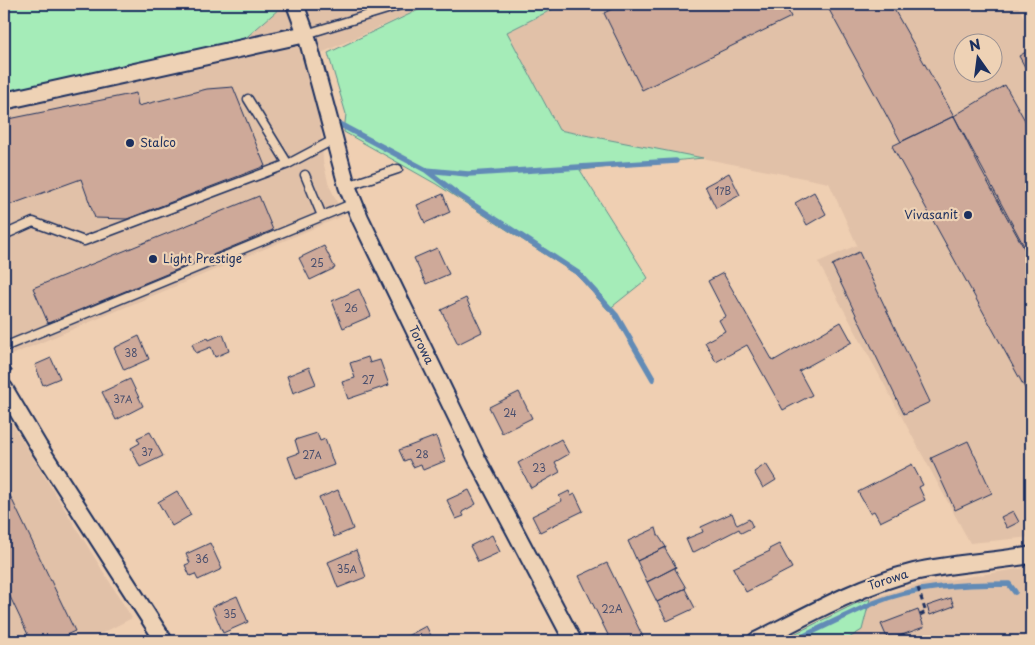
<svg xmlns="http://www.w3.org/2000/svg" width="1035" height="645" font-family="'Playpen Sans',sans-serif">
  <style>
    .built { fill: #e1c1a8; fill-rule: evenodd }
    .green { fill: #a5ecb8; stroke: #608e8b }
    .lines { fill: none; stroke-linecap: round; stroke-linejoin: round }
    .stream { stroke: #628bb6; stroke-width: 5.5 }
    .building { fill: #cea999; stroke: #1b2f5e }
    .lane-casing { stroke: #1b2f5e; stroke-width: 11 }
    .street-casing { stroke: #1b2f5e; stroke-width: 20 }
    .path { stroke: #1b2f5e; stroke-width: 3; stroke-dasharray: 5 4; stroke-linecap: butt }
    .lane { stroke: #eed2b5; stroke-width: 8 }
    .street { stroke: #eed2b5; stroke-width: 16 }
    .poi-dot { fill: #1b2f5e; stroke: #eed2b5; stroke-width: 2 }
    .labels { text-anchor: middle; stroke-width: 4.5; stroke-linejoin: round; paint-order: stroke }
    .number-label { font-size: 10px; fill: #484e6d }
    .poi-label { font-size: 12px; fill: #1b2f5e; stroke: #eed2b5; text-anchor: start }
    .street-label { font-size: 12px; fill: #1b2f5e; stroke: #eed2b5 }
  </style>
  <rect width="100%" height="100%" fill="#efcfb2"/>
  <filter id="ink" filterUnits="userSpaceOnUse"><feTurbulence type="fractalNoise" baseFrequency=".02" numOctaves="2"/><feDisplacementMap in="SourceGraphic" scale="10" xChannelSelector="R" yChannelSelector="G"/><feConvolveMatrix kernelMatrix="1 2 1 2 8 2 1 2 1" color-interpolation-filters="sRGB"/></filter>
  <g filter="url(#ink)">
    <path class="built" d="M289,4H431L310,58L326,97L321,124L323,161L328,182L343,216L4,358V106L219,61L279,9Z
      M563,4H1017L1031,32V537L970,543L818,262L857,245L829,183L559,130L507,32ZM962,42H992V72H962Z
      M4,411L132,618L87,641H4Z
      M1031,567V641H780L855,604L910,586Z"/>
    <path class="green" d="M4,4H276L279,9L219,61L4,106Z
      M431,4H563L507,32L559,130L703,158L580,170L648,278L608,310L577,275L436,184L344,132L346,114L328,53Z
      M870,599L862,630L844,641H780L855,604Z"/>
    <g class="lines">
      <path class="stream" d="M341,125L426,170L457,194L578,273L616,315L653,379
        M426,170L468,174L676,161
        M794,641C820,628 847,615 874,603C914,586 965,584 1009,584L1015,592"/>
    </g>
    <path class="building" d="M622,4H785L791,17L642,90L604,13Z
      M826,4H891L954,116L901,142Z
      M1031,49V78L1019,56Z
      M1005,85L1031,131V259L954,116Z
      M233,87L265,166L127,219L95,218L81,179L4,207V120L136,93L138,106L207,89Z
      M954,116L981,170L1031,261V399L892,146Z
      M729,173L740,195L716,208L705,186Z
      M814,192L826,214L807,225L795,203Z
      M443,194L450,212L425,223L417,205Z
      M259,196L273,230L48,323L33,288Z
      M324,246L335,268L310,280L299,258Z
      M437,248L449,274L426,284L414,258Z
      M859,252L930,402L904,414L832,265Z
      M723,273L773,361L841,322L852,342L799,371L812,395L783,410L747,345L716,362L705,342L725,331L719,320L726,316L708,281Z
      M359,289L371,316L343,328L332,301Z
      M466,298L482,332L458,344L441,310Z
      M223,334L229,351L215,357L211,347L196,353L192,344L208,338L209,340Z
      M139,336L149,359L124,370L114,348Z
      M368,357L370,363L380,360L389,385L348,399L342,382L355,378L350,363Z
      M51,358L60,378L43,385L35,365Z
      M309,367L316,384L293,393L287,376Z
      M130,379L143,406L116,420L102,392Z
      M519,392L532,418L502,433L489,407Z
      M150,432L163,456L140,467L131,448L140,443L137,438Z
      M317,433L320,441L325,439L334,465L296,479L288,457L299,453L295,440Z
      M436,436L445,461L423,470L421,464L413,467L409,459L404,461L399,450Z
      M561,439L569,454L555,462L560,472L531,488L518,463Z
      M968,441L992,493L955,510L931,458Z
      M766,464L776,480L763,488L754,472Z
      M912,464L923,485L919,487L925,500L880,522L874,511L870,513L858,492Z
      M4,483L75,631L53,641H31L4,584Z
      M338,490L353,529L334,537L319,498Z
      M469,490L476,504L462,512L464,516L456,519L447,500Z
      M177,491L191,515L172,526L158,502Z
      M569,491L571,496L575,494L583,511L540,532L532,516L562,501L559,496Z
      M1013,511L1019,522L1007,528L1001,517Z
      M732,513L737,525L749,519L753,527L741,533L739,529L692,553L686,539L703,532L701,527Z
      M656,528L658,535L666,547L637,561L628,541Z
      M492,535L500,552L478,562L470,546Z
      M210,543L222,569L198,580L195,574L190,576L185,565L190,563L186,554Z
      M779,544L792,568L746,592L733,568L770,551L769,549Z
      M666,547L665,549L668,554L676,567L647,582L637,561Z
      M356,550L366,577L338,588L328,562Z
      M607,563L645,641H611L579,576Z
      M676,567L675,569L686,588L657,602L647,582Z
      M686,588L685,589L695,608L667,621L657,602Z
      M237,596L248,622L223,633L212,607Z
      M951,598L954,606L930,615L927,606Z
      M918,610L924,627L888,640L881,624Z
      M426,626L434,641H398Z"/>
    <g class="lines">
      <g class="lane-casing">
        <path id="lane" d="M306,34L404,4
          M288,164L335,139
          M305,175L322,216
          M347,186L398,169
          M4,235L33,222L84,241L288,164L248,99
          M4,347L354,203"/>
      </g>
      <g class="street-casing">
        <path id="street" d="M295,4L306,34L347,186L360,218L477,459L573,641
          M4,101L306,34
          M4,388L39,447L164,641
          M756,641C808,615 858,586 914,572C952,563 992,562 1031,555"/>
      </g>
      <path class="path" d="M4,360L13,374
        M918,588L926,613
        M920,615L928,611"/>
      <use href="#lane" class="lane"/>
      <use href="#street" class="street"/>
    </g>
  </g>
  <g class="poi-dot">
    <circle cx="130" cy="143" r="5"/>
    <circle cx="968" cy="215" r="5"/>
    <circle cx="153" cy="259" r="5"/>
  </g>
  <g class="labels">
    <g class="number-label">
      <text x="723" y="195">17B</text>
      <text x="317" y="267">25</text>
      <text x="351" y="312">26</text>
      <text x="131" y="357">38</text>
      <text x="368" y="384">27</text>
      <text x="123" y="403">37A</text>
      <text x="510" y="417">24</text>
      <text x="147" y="456">37</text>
      <text x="422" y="458">28</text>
      <text x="312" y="459">27A</text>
      <text x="539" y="472">23</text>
      <text x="202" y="563">36</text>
      <text x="347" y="573">35A</text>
      <text x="612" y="613">22A</text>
      <text x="230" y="618">35</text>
    </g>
    <g class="poi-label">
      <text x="140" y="147">Stalco</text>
      <text x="958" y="219" text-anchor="end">Vivasanit</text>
      <text x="163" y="263">Light Prestige</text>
    </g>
    <g class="street-label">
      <text transform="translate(421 345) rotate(64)" y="4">Torowa</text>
      <text transform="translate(888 580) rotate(-18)" y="4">Torowa</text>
    </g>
  </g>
  <rect width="1035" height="645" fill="none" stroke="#eed2b5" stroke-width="20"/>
  <rect x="10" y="10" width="1015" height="625" fill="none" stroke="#1b2f5e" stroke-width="2" filter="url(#ink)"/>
  <g transform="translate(978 58) rotate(346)"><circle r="24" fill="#eed2b5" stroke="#9a9192"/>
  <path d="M0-4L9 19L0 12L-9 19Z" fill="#1b2f5e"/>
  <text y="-8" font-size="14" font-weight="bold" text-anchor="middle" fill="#1b2f5e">N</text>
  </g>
</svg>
